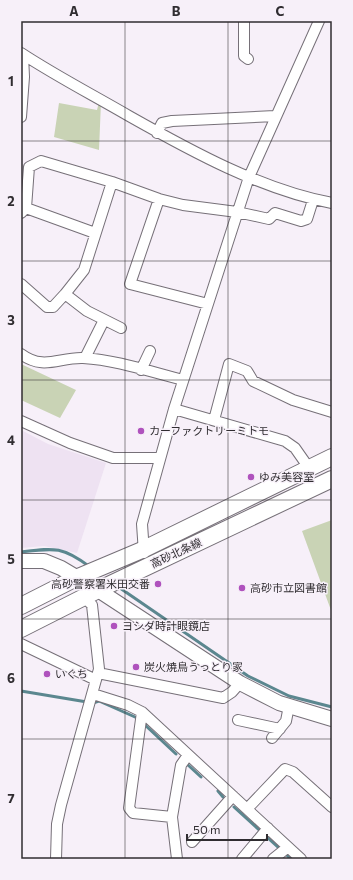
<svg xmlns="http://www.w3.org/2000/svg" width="353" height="880" font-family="Commissioner,'Noto Sans JP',sans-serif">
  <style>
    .built { fill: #eee2f2 }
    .green { fill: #c9d3b5 }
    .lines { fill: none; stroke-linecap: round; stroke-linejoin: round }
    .stream { stroke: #5b878f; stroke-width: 3 }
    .street-casing { stroke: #767078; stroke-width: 12 }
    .secondary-casing { stroke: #767078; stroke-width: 16 }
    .primary-casing { stroke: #767078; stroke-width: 18 }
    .street { stroke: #fff; stroke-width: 10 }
    .secondary { stroke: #fff; stroke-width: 14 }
    .primary { stroke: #fff; stroke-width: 16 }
    .grid { fill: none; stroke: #302d31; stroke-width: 1; stroke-opacity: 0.55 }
    .poi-dot { fill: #af52bd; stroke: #f7f0f9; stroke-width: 1.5 }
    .labels { text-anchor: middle; stroke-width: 3; stroke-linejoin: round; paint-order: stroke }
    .poi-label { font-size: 11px; fill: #302d31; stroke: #f7f0f9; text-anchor: start }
    .street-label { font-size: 11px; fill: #302d31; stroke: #f7f0f9 }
    .neatline { fill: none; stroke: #302d31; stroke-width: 1.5 }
    .grid-label { font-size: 13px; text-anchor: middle; font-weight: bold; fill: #302d31 }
  </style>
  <rect width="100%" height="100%" fill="#f7f0f9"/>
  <path class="built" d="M21,430L48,444L106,463L77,553L44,546L21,548Z"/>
  <path class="green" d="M99,102H101L99,150L54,137L59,103L97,110Z
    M21,364L76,390L60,418L21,400Z
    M332,520V613L302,531Z"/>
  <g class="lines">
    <path class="stream" d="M21,552C54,548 62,546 90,567
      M117,586L248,676L289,696L332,707
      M21,691L93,703L99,701L135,717
      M145,725L176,754
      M188,765L201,777
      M218,791L223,797
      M234,807L291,859"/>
    <g class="street-casing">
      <path id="street" d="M244,21V56L248,59
        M21,53C56,76 93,95 129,116C191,151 262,190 332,203
        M21,117L24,77L23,55
        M157,133L162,123L172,121L275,116
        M112,182L84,270L65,294L87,311L121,328
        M159,199L130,284L208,304
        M26,208L95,233
        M21,213L26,208L29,167L41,161L112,182L159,199L183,205L237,212L269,219L275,213L301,221L307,219L313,200
        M21,284L47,307H53L65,294
        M21,354C44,371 59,357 83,358C117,360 151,372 183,380
        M85,358L104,320
        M141,370L150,351
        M174,409L285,441L295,448L309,468
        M214,420L229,364L247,371L253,381L293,400L332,412
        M21,421L70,443L113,458H160
        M144,553L142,524L174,409L249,177L319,21
        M21,644L96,680
        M98,673L223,698L232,692L240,683
        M93,694L128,705L142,712L301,859
        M142,712L129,808L133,813L172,817L181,765L188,755
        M238,720L280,729
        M272,738L286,721L289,706
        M247,809L285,769L293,772L332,807
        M172,817L177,859
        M192,842L233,796
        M56,859L57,824L61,805L99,669L92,605L84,597
        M242,859L268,828
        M273,859L288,847"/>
    </g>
    <g class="secondary-casing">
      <path id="secondary" d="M21,561H44L61,568L98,590L240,683L279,703L332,719"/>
    </g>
    <g class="primary-casing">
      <path id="primary" d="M21,606L78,577L142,550L332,457
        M21,629L98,590L332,479"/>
    </g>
    <use href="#street" class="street"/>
    <use href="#secondary" class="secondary"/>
    <use href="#primary" class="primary"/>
  </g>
  <path class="grid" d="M125,21V859M228,21V859M21,141H332M21,261H332M21,380H332M21,500H332M21,619H332M21,739H332"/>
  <g class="poi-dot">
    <circle cx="141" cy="431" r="4"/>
    <circle cx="251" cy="477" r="4"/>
    <circle cx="158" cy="584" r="4"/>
    <circle cx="242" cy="588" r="4"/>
    <circle cx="114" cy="626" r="4"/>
    <circle cx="136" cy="667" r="4"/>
    <circle cx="47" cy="674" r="4"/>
  </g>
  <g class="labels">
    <g class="poi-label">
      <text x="149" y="435">カーファクトリーミトモ</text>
      <text x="259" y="481">ゆみ美容室</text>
      <text x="150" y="588" text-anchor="end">高砂警察署米田交番</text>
      <text x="250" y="592">高砂市立図書館</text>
      <text x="122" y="630">ヨシダ時計眼鏡店</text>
      <text x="144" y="671">炭火焼鳥うっとり家</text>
      <text x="55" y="678">いぐち</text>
    </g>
    <g class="street-label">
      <text transform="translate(176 553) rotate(-25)" y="4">高砂北条線</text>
    </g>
  </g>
  <rect width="353" height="880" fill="none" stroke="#f7f0f9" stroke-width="44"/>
  <path d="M187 834v6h80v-6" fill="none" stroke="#302d31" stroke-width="2"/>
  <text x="193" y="834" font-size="12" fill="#302d31" stroke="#f7f0f9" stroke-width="3" paint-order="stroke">50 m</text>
  <rect x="22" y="22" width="309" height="836" class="neatline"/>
  <g class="grid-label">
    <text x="74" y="16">A</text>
    <text x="176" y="16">B</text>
    <text x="280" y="16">C</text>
    <text x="11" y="86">1</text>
    <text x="11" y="206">2</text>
    <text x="11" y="325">3</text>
    <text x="11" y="445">4</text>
    <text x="11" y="564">5</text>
    <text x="11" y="683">6</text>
    <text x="11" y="803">7</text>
  </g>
</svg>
